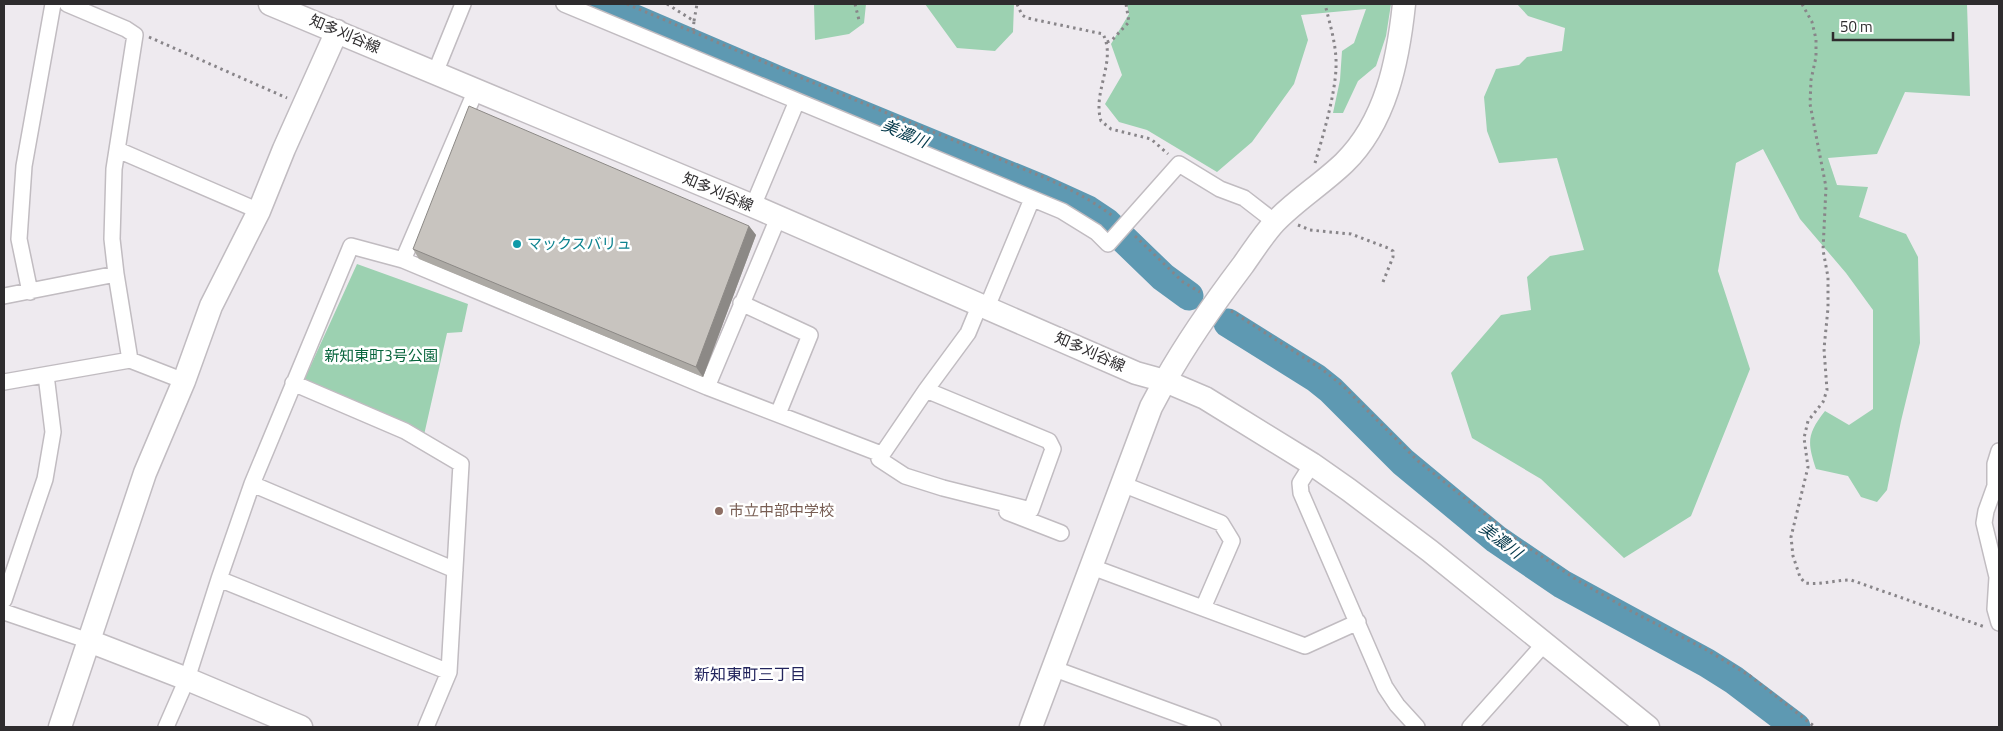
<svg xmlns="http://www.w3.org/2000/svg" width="2003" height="731" font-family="'Titillium Web','Noto Sans JP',sans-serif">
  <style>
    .green { fill: #9cd1b1 }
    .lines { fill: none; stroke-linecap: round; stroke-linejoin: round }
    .river { stroke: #5e99b2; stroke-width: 29 }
    .street-casing { stroke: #c1bcc1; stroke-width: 18 }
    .secondary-casing { stroke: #c1bcc1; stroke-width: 25 }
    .path { stroke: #888589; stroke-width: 3; stroke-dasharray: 2.5 4; stroke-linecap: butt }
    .street { stroke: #fff; stroke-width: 15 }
    .secondary { stroke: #fff; stroke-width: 22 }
    .wall { fill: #aca9a4 }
    .shaded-wall { fill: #8c8986 }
    .building { fill: #c8c4bf; stroke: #8c8986 }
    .culture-dot { fill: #0f9aa8; stroke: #fff; stroke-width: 2 }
    .education-dot { fill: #8d6e63; stroke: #fff; stroke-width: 2 }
    .labels { text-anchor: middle; stroke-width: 5; stroke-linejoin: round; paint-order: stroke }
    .street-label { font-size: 15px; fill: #2e2c2e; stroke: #fff }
    .culture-label { font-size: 15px; fill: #0d838f; stroke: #fff; text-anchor: start }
    .park-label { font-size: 15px; fill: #07643c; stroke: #fff }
    .education-label { font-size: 15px; fill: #785e54; stroke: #fff; text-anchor: start }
    .water-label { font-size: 16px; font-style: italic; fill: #003648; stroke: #fff }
    .neighbourhood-label { font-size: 16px; fill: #22245d; stroke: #fff }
  </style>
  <rect width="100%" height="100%" fill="#eeeaef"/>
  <path class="green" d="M814,4H866L864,23L849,34L815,40Z
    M925,4H1014L1013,32L995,51L957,48Z
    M1127,4H1391L1386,36L1376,66L1358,81L1343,113H1333L1340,80L1342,51L1354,43L1366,9L1301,15L1308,40L1294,84L1252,142L1217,172L1147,130L1119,122L1105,104L1122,75L1111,44L1129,14Z
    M1517,4H1967L1970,96L1905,92L1877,154L1828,158L1837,185L1868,187L1859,217L1906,234L1918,257L1920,343L1901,421L1887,490L1877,502L1861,497L1848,476L1816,469C1807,442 1807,434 1825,411L1849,425L1873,409V310L1846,273L1800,219L1763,149L1736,163L1718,271L1750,369L1691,516L1624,558L1541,479L1472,438L1451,373L1501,315L1531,310L1527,277L1550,256L1584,250L1557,158L1499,163L1487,131L1484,97L1496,69L1519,65L1527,57L1562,51L1565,28L1528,16Z
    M357,264L468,304L462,332L447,333L424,435L300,389Z"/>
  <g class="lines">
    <path class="river" d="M600,4L780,81L1042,189L1088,210L1106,222L1163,277L1189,296
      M1228,323L1316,378L1331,390L1403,462L1496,539L1562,584L1707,663L1734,680L1796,727"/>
    <g class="street-casing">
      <path id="street" d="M564,4L1062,211L1096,232L1108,244L1179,164L1220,189L1244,198L1275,222
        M435,73L463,4
        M118,150L259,211
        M753,206L797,101
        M403,260L476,90
        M116,274L130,360
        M30,292L19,239L24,166L53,4
        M4,296L116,274L112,239L114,169L135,35L126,29L67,4
        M741,303L810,335L778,414
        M987,307L1032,199
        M4,382L130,360L184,381
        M293,383L405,431L461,464L449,672L426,727
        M707,387L778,218
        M926,390L1049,441L1053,449L1031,510L943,488L905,476L879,459L926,390L968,333L980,304
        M1999,451L1995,464V486L1986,511L1984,523L1997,577L1995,609L1999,623
        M1312,464L1300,483L1301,493L1385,687L1397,705L1417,727
        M252,484L455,570
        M1122,484L1221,523L1232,541L1203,608
        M1007,512L1061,533
        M1092,567L1305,646L1358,622
        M219,579L449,672
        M4,600L45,479L53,432L46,375
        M4,612L89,641
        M1052,668L1213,727
        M166,727L187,679L219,579L252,484L351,246L403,260L707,387L881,454
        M1470,727L1544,644"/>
    </g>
    <g class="secondary-casing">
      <path id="secondary" d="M270,4L753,206L1136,373L1165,381L1151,407L1031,727
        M1404,4C1398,61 1386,122 1344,163C1322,184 1295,201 1275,222C1263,235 1253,251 1243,265C1215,302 1188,340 1165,381L1205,398L1312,464L1349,490L1430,551L1648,727
        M89,641L187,679L301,727
        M60,727L145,473L184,381L211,306L259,211L284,149L337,31"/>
    </g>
    <path class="path" d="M627,4L804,79L1043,177C1068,188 1092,200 1114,217
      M667,4L694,21L693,31
      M855,4L859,20
      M1017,4L1022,15L1027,18L1103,34C1117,61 1092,92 1101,121L1111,129L1151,139L1168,154
      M1802,4L1812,22L1816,39V57L1811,80L1810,104L1826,187L1823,250L1828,277V308L1824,349L1827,390L1823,402L1808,421L1804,438L1808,467L1791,537L1793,556L1800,577L1805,583C1821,585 1835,580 1851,580L1985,627
      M694,21L697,4
      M149,37L287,98
      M1107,42L1112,40L1129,22L1126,4
      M1315,163C1323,136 1335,95 1336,68C1337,46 1330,25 1325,4
      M1298,225L1310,230L1351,234L1388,248L1393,251V257L1383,282
      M1135,236L1183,282L1200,292
      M1231,311L1323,370L1343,386L1418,461L1521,543L1577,580L1631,611L1705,649L1750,676L1815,727"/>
    <use href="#street" class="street"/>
    <use href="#secondary" class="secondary"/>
  </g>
  <path class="wall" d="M749,226L756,235L703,377L419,259L413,249Z"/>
  <path class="shaded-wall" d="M749,226L756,235L703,377L696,367Z"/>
  <path class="building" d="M469,106L749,226L696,367L413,249Z"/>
  <circle class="culture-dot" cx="517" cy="244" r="5"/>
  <circle class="education-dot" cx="719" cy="511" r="5"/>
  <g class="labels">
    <g class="street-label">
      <text transform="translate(345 34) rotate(23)" y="5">知多刈谷線</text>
      <text transform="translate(718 192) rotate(23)" y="5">知多刈谷線</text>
      <text transform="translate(1090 352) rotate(24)" y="5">知多刈谷線</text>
    </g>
    <g class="culture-label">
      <text x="527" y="249">マックスバリュ</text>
    </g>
    <g class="park-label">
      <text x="381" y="361">新知東町3号公園</text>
    </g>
    <g class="education-label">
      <text x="729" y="516">市立中部中学校</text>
    </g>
    <g class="water-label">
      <text transform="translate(905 133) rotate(23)" y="6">美濃川</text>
      <text transform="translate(1501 540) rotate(37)" y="6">美濃川</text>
    </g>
    <g class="neighbourhood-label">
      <text x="750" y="680">新知東町三丁目</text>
    </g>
  </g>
  <rect width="2003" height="731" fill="none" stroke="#2e2c2e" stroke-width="10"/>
  <path d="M1833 32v8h120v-8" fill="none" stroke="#2e2c2e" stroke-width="2.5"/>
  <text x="1840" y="32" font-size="15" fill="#2e2c2e" stroke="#ffffff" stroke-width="4" paint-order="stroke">50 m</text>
</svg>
